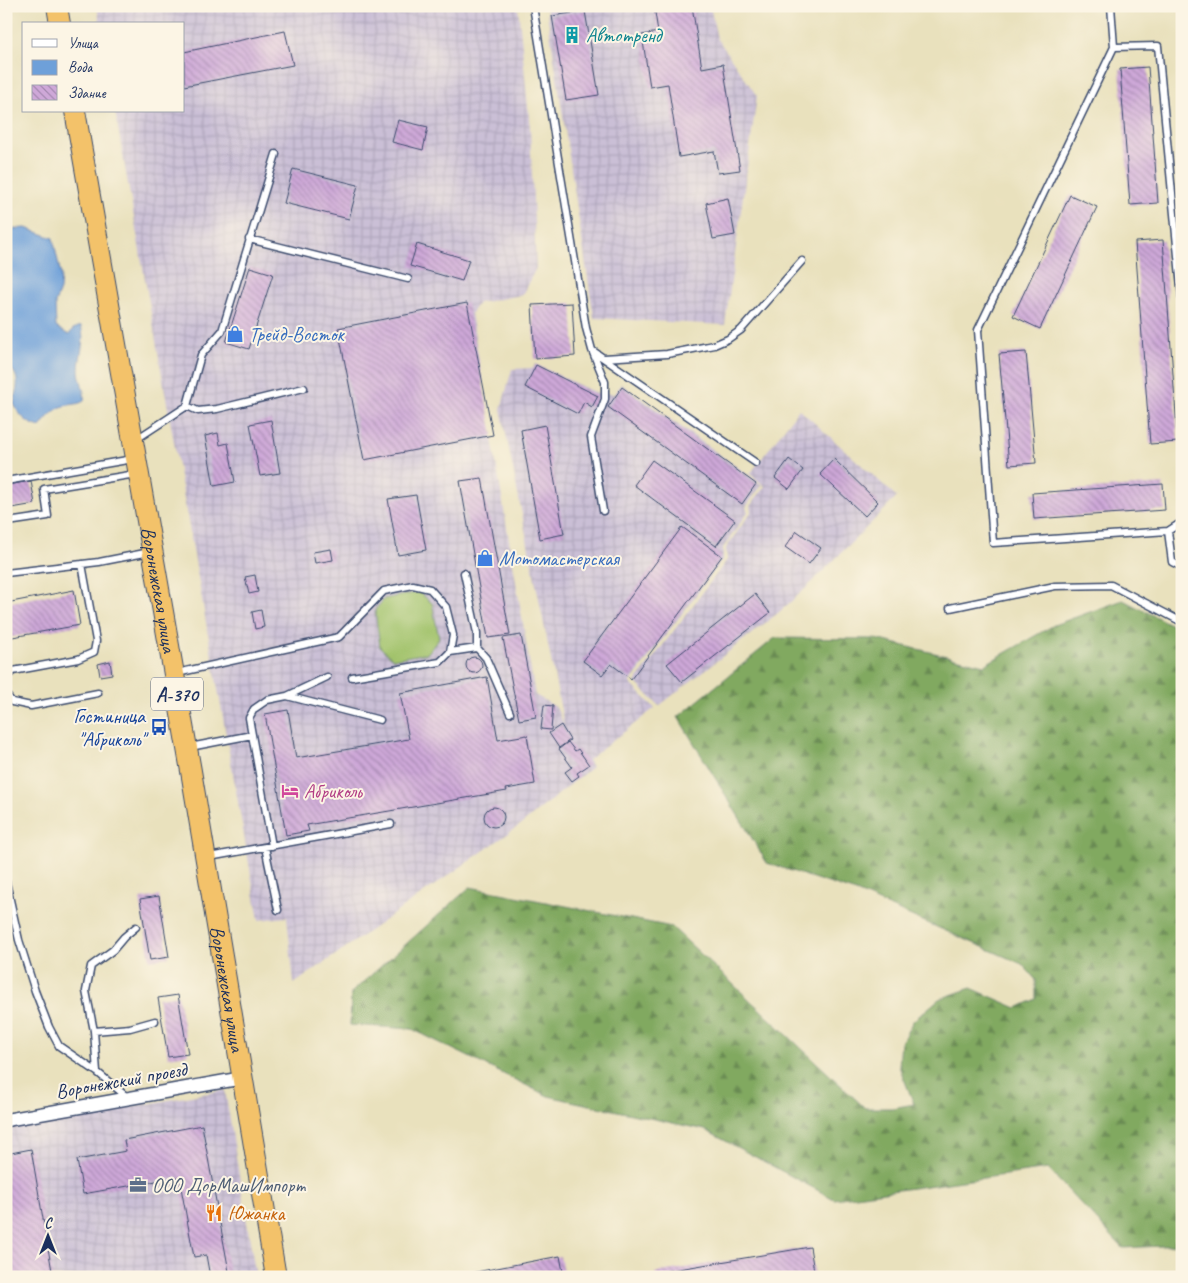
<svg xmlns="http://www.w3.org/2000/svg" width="1188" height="1283" font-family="Caveat,sans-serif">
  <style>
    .industrial { fill: url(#industrial-grid) }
    .grass { fill: #a2c36c; stroke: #5e7965 }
    .forest { fill: url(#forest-firs); stroke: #4e6c5f }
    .water { fill: #6ea0d9; stroke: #44689c }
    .building { fill: url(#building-back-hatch) }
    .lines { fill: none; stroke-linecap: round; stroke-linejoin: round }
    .service-casing { stroke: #3a4a6c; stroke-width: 9 }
    .minor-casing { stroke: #3a4a6c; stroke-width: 15 }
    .trunk-casing { stroke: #3a4a6c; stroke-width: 22 }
    .service { stroke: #fff; stroke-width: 6 }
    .minor { stroke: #fff; stroke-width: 12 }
    .trunk { stroke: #f3c26a; stroke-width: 20 }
    .labels { text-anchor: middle; stroke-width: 4; stroke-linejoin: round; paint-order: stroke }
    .shield { fill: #fcf5e5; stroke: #5e6a86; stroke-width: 1 }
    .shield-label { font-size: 19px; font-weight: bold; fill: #1b2f5e }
    .culture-label { font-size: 20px; fill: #0d838f; stroke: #fcf5e5; text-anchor: start }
    .shop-label { font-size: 20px; fill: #366cbe; stroke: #fcf5e5; text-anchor: start }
    .street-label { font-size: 20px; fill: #1b2f5e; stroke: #fcf5e5 }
    .transit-label { font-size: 20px; fill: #164399; stroke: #fcf5e5; text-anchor: end }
    .hotel-label { font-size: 20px; fill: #b23c85; stroke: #fcf5e5; text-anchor: start }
    .service-label { font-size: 20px; fill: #4e5e75; stroke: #fcf5e5; text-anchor: start }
    .food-label { font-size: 20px; fill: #c56008; stroke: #fcf5e5; text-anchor: start }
  </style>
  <defs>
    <pattern id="industrial-grid" width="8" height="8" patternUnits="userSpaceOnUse" patternTransform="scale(1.25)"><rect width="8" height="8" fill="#cabfd6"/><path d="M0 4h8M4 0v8" fill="none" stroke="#ada4ba"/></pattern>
    <pattern id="forest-firs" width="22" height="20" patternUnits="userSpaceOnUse" patternTransform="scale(1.25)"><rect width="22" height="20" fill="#81a960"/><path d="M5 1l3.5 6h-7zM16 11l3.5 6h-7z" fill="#698a52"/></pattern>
    <pattern id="building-back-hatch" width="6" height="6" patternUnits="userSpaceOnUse" patternTransform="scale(1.25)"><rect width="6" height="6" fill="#cea8d8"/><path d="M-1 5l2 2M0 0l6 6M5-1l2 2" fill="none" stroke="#a689b2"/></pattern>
  </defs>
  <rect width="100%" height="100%" fill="#fcf5e5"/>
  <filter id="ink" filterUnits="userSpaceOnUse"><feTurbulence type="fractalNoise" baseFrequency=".02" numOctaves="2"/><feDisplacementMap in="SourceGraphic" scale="10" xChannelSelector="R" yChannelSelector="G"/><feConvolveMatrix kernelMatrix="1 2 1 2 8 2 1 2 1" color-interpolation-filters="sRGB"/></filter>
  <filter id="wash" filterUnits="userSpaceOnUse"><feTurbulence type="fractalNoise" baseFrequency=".0096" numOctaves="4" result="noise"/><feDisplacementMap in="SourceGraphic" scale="20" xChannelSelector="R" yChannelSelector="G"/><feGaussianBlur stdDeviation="1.12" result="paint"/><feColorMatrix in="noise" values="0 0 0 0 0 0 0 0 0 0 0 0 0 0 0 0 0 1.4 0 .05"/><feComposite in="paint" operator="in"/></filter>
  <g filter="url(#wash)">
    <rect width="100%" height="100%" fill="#e9e1bd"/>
    <path class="industrial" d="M97,6H518L530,127L536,268L522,295L478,303L471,313L535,695L556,707L564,725L501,409L512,369L533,368L535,364L596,393L615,394L621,384L762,485L746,507L748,512L723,548V559L630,683L655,708L588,760L592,767L523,823L294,984L287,917L259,920L115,111H184V24H100Z
      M546,6H710L717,38L757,96L725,325L594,318Z
      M799,409L897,497L805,589L778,613L659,706L635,682L727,560L726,548L751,512L750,506L765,486L750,474Z
      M225,1090L256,1277H6V1129Z"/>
    <path class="grass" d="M419,592L432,603L439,638L428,653L393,659L380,647L375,610L384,599Z"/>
    <path class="forest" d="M1123,600L1182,630V1245L1123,1248L1048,1169L834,1199L705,1130L548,1096L412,1029L350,1025L351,993L470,887L672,927L865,1108H892L914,1104L899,1066L901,1043L913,1021L939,999L971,988L1017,1008L1036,999V980L1022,964L856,892L767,863L678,717L775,638L876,639L984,665L1054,625Z"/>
    <path class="water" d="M6,225L10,229L26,228L53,238L61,275L60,290L55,303L56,327L69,335L73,329L81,326C86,341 79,355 79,370C79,381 86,390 84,401C77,405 71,404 64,406C54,409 46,419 40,427C26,423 20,416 14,404C17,387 22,376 6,364Z"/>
    <g id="blocks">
      <path class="building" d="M654,6H692L702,68L723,64L740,170L718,173L714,151L679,157L668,84L650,87L642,35L658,32Z
        M585,11L599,95L566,100L552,16Z
        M285,31L293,65L184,86V52Z
        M1148,67L1158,203L1130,205L1120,69Z
        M398,120L428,127L423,150L392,142Z
        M293,169L358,185L349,219L284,203Z
        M1070,195L1097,207L1040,329L1013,316Z
        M728,198L735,235L713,239L706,203Z
        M1163,240L1178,442L1150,444L1135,242Z
        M417,244L469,260L462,281L410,266Z
        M250,267L273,274L249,349L226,342Z
        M467,303L493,435L364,460L338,328Z
        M572,303L575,356L535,359L532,305Z
        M1026,352L1036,463L1009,465L999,354Z
        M536,365L598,396L592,407L584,402L578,414L525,387Z
        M622,387L756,484L742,504L608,407Z
        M271,420L280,473L260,476L250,424Z
        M545,425L564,534L540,539L521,430Z
        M218,433L220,445L228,443L235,482L214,486L205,436Z
        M789,459L803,470L789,489L775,478Z
        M834,459L878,502L865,516L820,474Z
        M652,460L735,520L716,546L634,485Z
        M482,478L510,635L488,638L460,481Z
        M31,481L35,504L6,509V485Z
        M1163,484L1165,510L1034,519L1032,493Z
        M416,495L426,550L398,555L388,499Z
        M682,527L722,556L631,679L611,664L602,675L583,661Z
        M797,531L821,548L809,564L785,547Z
        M331,549L333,560L315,563L313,552Z
        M255,575L258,592L249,594L245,577Z
        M74,590L80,625L7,638L6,603Z
        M755,594L770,613L682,682L667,664Z
        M261,610L264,627L255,629L252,612Z
        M521,635L536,717L519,720L503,638Z
        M466 665a8 8 0 1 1 16 0a8 8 0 1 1-16 0Z
        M110,661L112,674L100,676L98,664Z
        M487,677L498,740L527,735L535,784L506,789L507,791L307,825L309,831L286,835L265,714L288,710L296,758L409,739L400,693Z
        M544,705L553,706L551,730L541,729Z
        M561,725L570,740L559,748L549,733Z
        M568,742L575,751L578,749L589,765L577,773L579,776L572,781L565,772L572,767L559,749Z
        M484 817a10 10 0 1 1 20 0a10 10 0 1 1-20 0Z
        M159,896L169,957L150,960L140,899Z
        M178,995L188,1054L168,1057L158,998Z
        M202,1125L208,1158L230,1277H210L206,1255L194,1257L179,1177L83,1194L77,1160L126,1151L124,1140Z
        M31,1149L53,1277H6V1154Z
        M810,1247L815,1277H656L655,1273Z
        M560,1256L564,1277H455V1276Z"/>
    </g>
  </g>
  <g filter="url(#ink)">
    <use href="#blocks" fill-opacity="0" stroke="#3a4a6c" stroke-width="1"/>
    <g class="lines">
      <g class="service-casing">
        <path id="service" d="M533,6L586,328L592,350L605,382V399L591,437L603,511
          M1111,6L1114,47L978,330L993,543L1168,531L1182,522
          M1114,47L1158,46L1182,298
          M249,239L408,279
          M593,351L756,463
          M604,358L667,354L714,345L728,339L741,330L802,261
          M187,406L198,411L217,409L304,388
          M135,440L187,406L201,355L222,331L276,154
          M6,481L133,459
          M6,514L8,522L48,516L44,489L136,474
          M1168,531L1172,562L1182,567
          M6,573L99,562L150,552
          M464,573L477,633V648
          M950,608L1055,586L1111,585L1182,622
          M177,673L339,637L384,591L413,585L430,589L446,607L453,635L450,652
          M6,677L13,671L78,659L94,652L96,641L82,564
          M352,677L440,662L450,652L477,648L486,658L510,713
          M6,695L12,702L31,706L98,693
          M287,696L327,677
          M190,747L252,735
          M272,846L249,718L254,709L267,700L287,696L380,720
          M265,847L278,910
          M209,857L391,824
          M6,882L19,940L35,991L49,1027L59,1046L97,1072L127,1097
          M94,1031L130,1028L155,1021
          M97,1072L94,1031L86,991L91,966L113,950L124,937L136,927"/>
      </g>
      <g class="minor-casing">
        <path id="minor" d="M6,1120L243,1078"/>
      </g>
      <g class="trunk-casing">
        <g id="trunk">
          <path d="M57,6L60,24"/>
          <path id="s1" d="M75,111L191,771L276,1277"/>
        </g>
      </g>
      <use href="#service" class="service"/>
      <use href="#minor" class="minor"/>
      <use href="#trunk" class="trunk"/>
    </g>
  </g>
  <defs>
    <g id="building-bare" transform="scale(1.35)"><path d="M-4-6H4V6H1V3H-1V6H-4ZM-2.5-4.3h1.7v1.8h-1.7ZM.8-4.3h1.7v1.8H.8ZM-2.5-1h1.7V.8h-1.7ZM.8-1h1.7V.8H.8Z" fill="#0f9aa8" stroke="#fcf5e5" stroke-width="2.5" paint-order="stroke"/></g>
    <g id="shop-bare" transform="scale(1.35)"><path d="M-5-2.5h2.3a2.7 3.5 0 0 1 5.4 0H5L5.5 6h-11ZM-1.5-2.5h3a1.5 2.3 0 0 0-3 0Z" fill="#3f7fe0" stroke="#fcf5e5" stroke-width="2.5" paint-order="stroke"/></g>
    <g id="bus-bare" transform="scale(1.35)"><path d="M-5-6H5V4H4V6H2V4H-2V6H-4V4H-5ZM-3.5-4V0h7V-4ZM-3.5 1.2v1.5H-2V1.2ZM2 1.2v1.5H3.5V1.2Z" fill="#1a4fb4" stroke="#fcf5e5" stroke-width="2.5" paint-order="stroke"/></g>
    <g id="hotel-bare" transform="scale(1.35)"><path d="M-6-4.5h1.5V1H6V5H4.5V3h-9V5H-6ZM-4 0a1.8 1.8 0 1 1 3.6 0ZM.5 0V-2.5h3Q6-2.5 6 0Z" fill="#d1479c" stroke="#fcf5e5" stroke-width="2.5" paint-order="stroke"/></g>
    <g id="office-bare" transform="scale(1.35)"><path d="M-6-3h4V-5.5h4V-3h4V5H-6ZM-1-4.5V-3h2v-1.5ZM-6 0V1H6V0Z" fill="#5c6f8a" stroke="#fcf5e5" stroke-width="2.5" paint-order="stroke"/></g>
    <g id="restaurant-bare" transform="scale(1.35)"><path d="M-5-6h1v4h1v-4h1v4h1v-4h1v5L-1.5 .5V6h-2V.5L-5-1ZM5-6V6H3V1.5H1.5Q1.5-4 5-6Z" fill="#e8710a" stroke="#fcf5e5" stroke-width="2.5" paint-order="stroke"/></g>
  </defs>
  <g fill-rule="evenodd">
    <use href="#building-bare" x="572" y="35"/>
    <use href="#shop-bare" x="235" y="334"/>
    <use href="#shop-bare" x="485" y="558"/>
    <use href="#bus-bare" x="159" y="727"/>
    <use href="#hotel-bare" x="290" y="791"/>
    <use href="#office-bare" x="138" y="1185"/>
    <use href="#restaurant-bare" x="214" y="1213"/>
  </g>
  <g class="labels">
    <rect class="shield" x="151" y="677.5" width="52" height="33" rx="4"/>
    <g class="shield-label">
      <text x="177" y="701">А-370</text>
    </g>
    <g class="culture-label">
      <text x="586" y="42">Автотренд</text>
    </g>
    <g class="shop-label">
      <text x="249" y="341">Трейд-Восток</text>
      <text x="499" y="565">Мотомастерская</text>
    </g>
    <g class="street-label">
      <text dy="7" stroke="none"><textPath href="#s1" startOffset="486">Воронежская улица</textPath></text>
      <text dy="7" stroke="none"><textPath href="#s1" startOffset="891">Воронежская улица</textPath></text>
      <text transform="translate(121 1080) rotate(-10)" y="7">Воронежский проезд</text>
    </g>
    <g class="transit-label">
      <text x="145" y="723">Гостиница<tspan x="145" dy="23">"Абриколь"</tspan></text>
    </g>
    <g class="hotel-label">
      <text x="304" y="798">Абриколь</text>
    </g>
    <g class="service-label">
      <text x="152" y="1192">ООО ДорМашИмпорт</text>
    </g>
    <g class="food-label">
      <text x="228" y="1220">Южанка</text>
    </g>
  </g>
  <rect width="1188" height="1283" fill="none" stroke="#fcf5e5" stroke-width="25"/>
  <rect x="22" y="22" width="162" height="90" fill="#fcf5e5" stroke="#a2a6af"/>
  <rect x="32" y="39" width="25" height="8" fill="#ffffff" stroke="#a2a6af"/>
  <text x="68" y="48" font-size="15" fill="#1b2f5e">Улица</text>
  <rect x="32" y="60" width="25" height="15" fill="#6ea0d9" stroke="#a2a6af"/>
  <text x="68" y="72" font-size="15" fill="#1b2f5e">Вода</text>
  <rect x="32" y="85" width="25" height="15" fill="url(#building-back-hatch)" stroke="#a2a6af"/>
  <text x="68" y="98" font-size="15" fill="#1b2f5e">Здание</text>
  <g transform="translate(48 1236)" stroke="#fcf5e5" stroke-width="4" paint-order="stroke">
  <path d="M0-4L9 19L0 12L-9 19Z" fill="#1b2f5e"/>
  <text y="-8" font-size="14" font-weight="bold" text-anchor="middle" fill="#1b2f5e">С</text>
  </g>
</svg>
